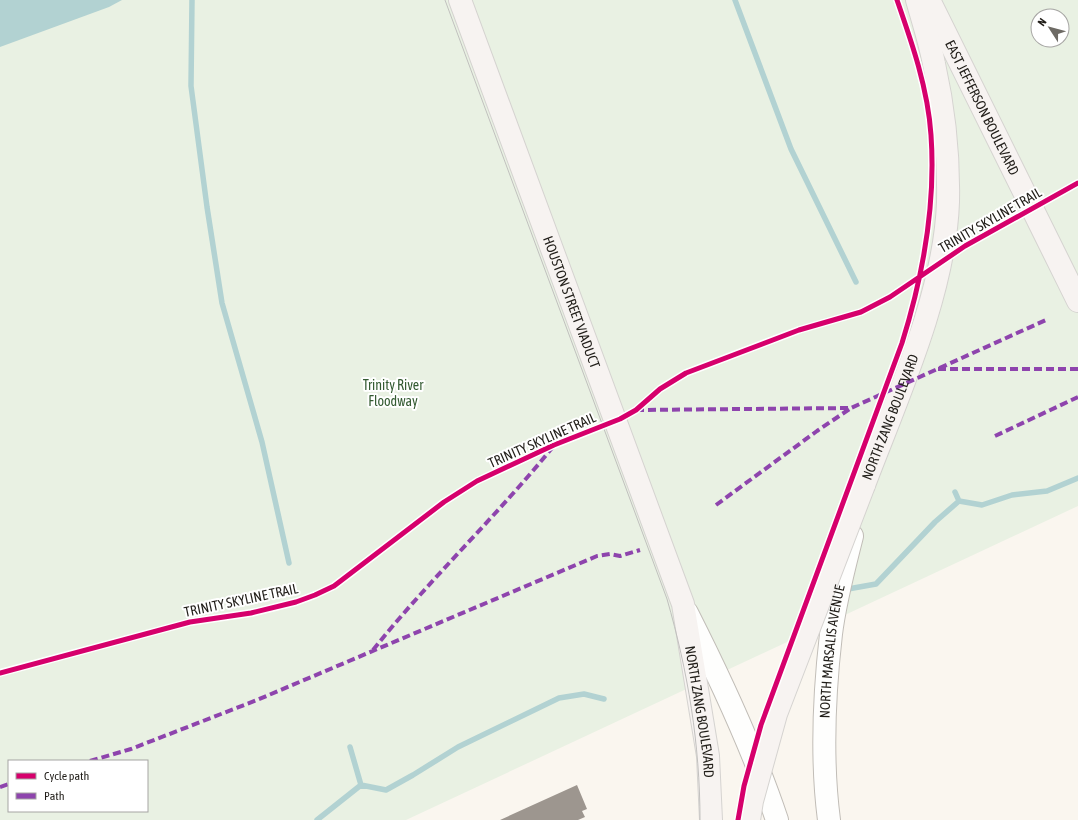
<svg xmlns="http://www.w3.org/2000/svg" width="1078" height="820" font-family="'Asap Condensed',sans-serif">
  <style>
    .green { fill: #e9f1e3; fill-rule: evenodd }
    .water { fill: #b2d2d2 }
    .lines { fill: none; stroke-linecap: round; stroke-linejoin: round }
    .stream { stroke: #b2d2d2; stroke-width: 5.5 }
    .building { fill: #9d968f }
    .minor-casing { stroke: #c1bdb7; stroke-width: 24 }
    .major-casing { stroke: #d5d3d0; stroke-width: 24 }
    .minor { stroke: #fefefd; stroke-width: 22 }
    .major { stroke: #f7f3f1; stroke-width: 22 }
    .tram { stroke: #c1c0be; stroke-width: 1 }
    .major-bridge-casing { stroke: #d5d3d0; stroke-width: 24; stroke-linecap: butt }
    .major-bridge { stroke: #f7f3f1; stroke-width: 22 }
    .quiet { stroke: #8e44ad; stroke-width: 4; stroke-dasharray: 8 4; stroke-linecap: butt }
    .cycleway-casing { stroke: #fff; stroke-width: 8 }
    .cycleway { stroke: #d6006c; stroke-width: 5 }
    .labels { text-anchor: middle; stroke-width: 4; stroke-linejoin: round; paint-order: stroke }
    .street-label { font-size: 14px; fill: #211e19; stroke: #fff }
    .park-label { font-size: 14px; fill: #345b32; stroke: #fff }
  </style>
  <rect width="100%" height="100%" fill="#faf6ef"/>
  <path class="green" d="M0,0H1078V506L406,820H0ZM1038,16H1062V40H1038ZM9,761H147V811H9Z"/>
  <path class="water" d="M0,0H122L109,7L0,47Z"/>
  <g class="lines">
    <path class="stream" d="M192,0L191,86L207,207L222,303L262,442L289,563
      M735,0L791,149L856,282
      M955,492L959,501
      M959,501L982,505L1012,495L1047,491L1078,478
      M848,589L876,584L935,522L959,501
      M350,747L361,785
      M317,820L361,785L386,790L413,775L458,747L559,698L584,694L604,699"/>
  </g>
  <path class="building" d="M577,785L587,809L582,811L585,817L578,820H500Z"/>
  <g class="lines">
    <g class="minor-casing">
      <g id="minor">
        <path d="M687,613C721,680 753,748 777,820"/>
        <path id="s1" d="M829,820C821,759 824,695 831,634C835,601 844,568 852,536"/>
      </g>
    </g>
    <g class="major-casing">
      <g id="major">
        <path id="s2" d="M460,0L683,604L708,756L711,820"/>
        <path id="s3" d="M929,0L1078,301"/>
        <path id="s4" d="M864,485C896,400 945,294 948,202C949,157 944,109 934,64C930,43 923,21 917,0"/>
      </g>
    </g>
    <use href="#minor" class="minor"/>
    <use href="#major" class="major"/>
    <path class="tram" d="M445,0L667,599C688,672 700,744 700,820"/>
    <g class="major-bridge-casing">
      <path id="major-bridge" d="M749,820L752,801L776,714L864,485"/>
    </g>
    <use href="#major-bridge" class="major-bridge"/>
    <path class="quiet" d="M938,369H1078
      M636,410L851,408L1046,320
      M995,436L1078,397
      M716,505L817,431L851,408
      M373,650C429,580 495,518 552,448
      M90,761L131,749L257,700L597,556L610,554L620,556L640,550
      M0,787L9,784"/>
    <g class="cycleway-casing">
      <path id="cycleway" d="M0,673L190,622L251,613L296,602L315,595L334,586L444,502L477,481L554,445L620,419L636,410L660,389L686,373L799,330L861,312L890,297L965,246L1078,183
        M738,820L744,786L761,725L902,343C923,276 936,206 931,135C928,89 912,43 897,0"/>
    </g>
    <use href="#cycleway" class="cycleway"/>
  </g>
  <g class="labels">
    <g class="street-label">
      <text dy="5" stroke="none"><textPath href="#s3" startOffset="120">EAST JEFFERSON BOULEVARD</textPath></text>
      <text transform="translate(990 220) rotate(-30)" y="5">TRINITY SKYLINE TRAIL</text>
      <text dy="5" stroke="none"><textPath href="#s2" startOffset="322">HOUSTON STREET VIADUCT</textPath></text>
      <text dy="5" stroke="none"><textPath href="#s4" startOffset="73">NORTH ZANG BOULEVARD</textPath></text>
      <text transform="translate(542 440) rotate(-24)" y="5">TRINITY SKYLINE TRAIL</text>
      <text transform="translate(241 600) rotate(-12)" y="5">TRINITY SKYLINE TRAIL</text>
      <text dy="5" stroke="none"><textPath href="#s1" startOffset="169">NORTH MARSALIS AVENUE</textPath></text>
      <text dy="5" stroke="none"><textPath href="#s2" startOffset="753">NORTH ZANG BOULEVARD</textPath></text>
    </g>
    <g class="park-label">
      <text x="393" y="390">Trinity River<tspan x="393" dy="16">Floodway</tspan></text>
    </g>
  </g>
  <rect x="8" y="760" width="140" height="52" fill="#ffffff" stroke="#a6a5a3"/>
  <rect x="16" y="773" width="20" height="6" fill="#d6006c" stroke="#a6a5a3"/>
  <text x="44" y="780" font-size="12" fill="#211e19">Cycle path</text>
  <rect x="16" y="793" width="20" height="6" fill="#8e44ad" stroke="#a6a5a3"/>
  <text x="44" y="800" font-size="12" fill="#211e19">Path</text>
  <g transform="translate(1050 28) rotate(306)"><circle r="19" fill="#ffffff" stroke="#a6a5a3"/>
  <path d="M0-3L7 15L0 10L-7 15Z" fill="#6d6a64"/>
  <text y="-6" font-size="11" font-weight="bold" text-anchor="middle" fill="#211e19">N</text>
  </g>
</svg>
